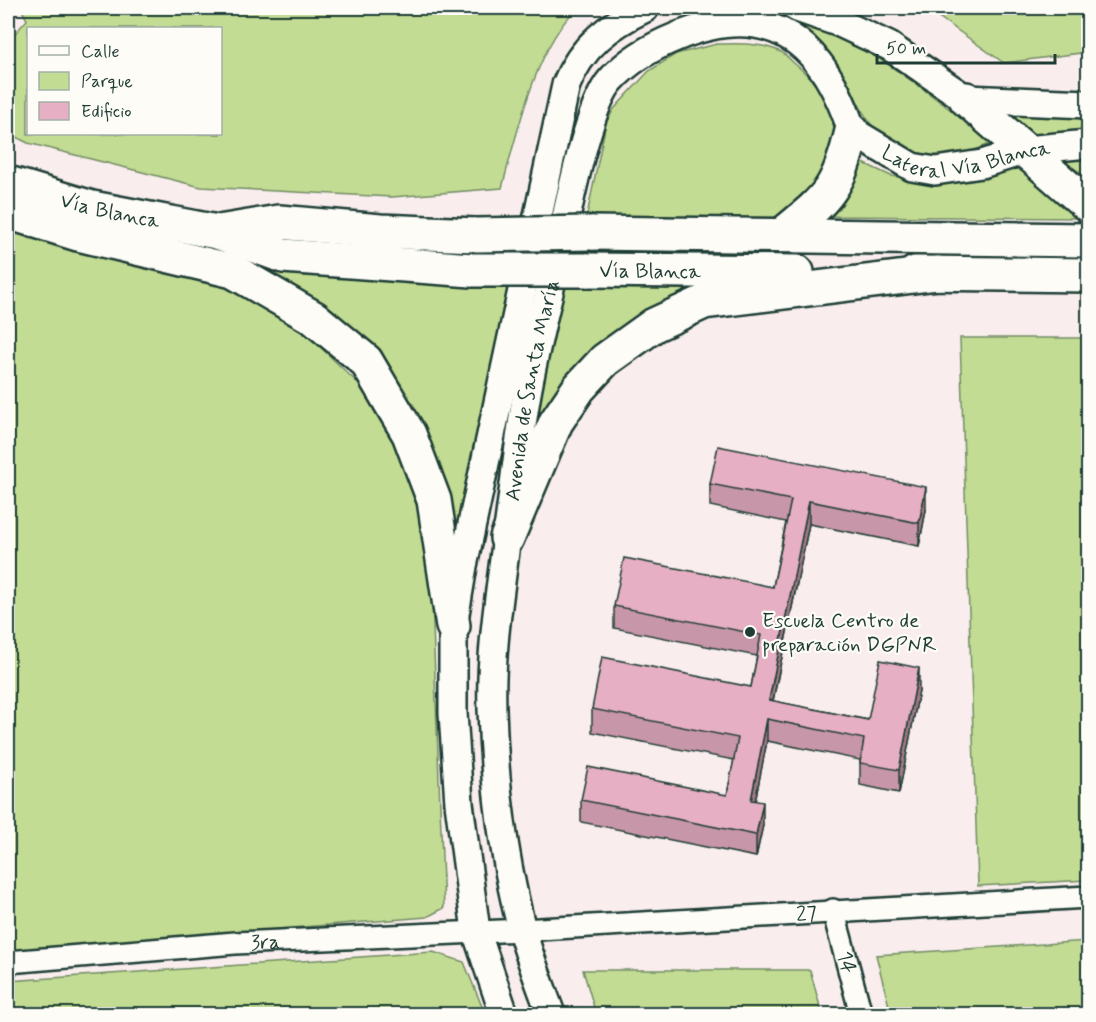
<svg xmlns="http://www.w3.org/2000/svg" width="1096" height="1022" font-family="Mynerve,sans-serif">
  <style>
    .green { fill: #c3dc93; stroke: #718c64; stroke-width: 1.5; fill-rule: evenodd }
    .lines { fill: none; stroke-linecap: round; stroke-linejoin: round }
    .minor-casing { stroke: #1f3d34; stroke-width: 26 }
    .tertiary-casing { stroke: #1f3d34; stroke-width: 32 }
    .trunk-casing { stroke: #1f3d34; stroke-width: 38 }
    .minor { stroke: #fdfcf7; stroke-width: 21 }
    .tertiary { stroke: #fdfcf7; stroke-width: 27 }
    .trunk { stroke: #fdfcf7; stroke-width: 33 }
    .trunk-bridge-casing { stroke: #1f3d34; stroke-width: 38; stroke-linecap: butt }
    .trunk-bridge { stroke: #fdfcf7; stroke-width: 33 }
    .wall { fill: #c796a8; stroke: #1f3d34; stroke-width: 1.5 }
    .shaded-wall { fill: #a27a88; stroke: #1f3d34; stroke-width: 1.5 }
    .building { fill: #e7afc3; stroke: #1f3d34; stroke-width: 1.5 }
    .poi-dot { fill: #1f3d34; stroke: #fdfcf7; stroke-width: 2 }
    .labels { text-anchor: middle; stroke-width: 4.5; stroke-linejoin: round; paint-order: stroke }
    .street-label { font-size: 21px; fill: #1f3d34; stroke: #fdfcf7 }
    .poi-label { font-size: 21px; fill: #1f3d34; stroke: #fdfcf7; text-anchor: start }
  </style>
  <rect width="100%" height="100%" fill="#f9eded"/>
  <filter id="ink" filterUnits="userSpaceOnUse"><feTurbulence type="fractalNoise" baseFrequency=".0167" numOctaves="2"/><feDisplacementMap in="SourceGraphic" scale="12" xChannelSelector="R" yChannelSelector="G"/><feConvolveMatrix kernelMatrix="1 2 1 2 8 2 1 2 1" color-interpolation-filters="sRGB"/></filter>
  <g filter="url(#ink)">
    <path class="green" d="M21,8H578C537,42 516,136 502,188L392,197L201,187L28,143L8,133V41L27,20ZM220,28V134H28V28Z
      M926,8H1088V52L1004,63Z
      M783,21C863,33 930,96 993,142C952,165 892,160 866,117C853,96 848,75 832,57C818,42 799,32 783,21Z
      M717,44C739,44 760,42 781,52C786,54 790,60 795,64C825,88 846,131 828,170C821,184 796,205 784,217L586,220L606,123L614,109L649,71L676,54Z
      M994,108L1088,112V131L1025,135Z
      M1088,157V177L1060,160Z
      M857,160L891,176L936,183L1021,165L1088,218L823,216Z
      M8,227L228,285L311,338L367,392L411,467L432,599L444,908L427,917L8,951Z
      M250,264C336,279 422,285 510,285L459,562L422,429Z
      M561,288L704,289L526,454Z
      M960,338H1088V880L978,886Z
      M1088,941V1014H891L876,955Z
      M433,952L464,962L485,1014H8V981Z
      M583,970H810L822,1014H596Z"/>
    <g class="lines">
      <g class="minor-casing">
        <g id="minor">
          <path id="s1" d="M833,910L861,1014"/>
          <path id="s2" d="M8,962L235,943L522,930L1088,897"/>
        </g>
      </g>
      <g class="tertiary-casing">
        <g id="tertiary">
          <path d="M797,8L840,23L889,46L966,99L1088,104"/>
          <path d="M504,1014L476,931L459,803L453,713V626L463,566L566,85C581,47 609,25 645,8"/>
          <path id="s3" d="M551,1014C541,987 530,959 522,930C504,859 494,782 492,709C490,654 499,599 506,544C513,496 518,447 526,399C535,345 550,291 562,237C569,203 589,104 611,80C641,46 709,17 755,24C810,32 836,83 852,131L912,167L935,171L982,164L1026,150L1088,144"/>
        </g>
      </g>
      <g class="trunk-casing">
        <g id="trunk">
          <path d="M966,99L1088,205"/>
          <path id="s4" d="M8,183L92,208L217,232L283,256L472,270"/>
          <path d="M8,212L78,234L233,271L314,318L366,361L409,434L434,500L453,626"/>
          <path d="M219,232L279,222L380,231L476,235"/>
          <path d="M591,233L1088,240"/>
          <path d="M782,235C828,197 838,191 852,131"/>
          <path id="s5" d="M586,270L797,272"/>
          <path d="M915,273L1088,275"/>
          <path d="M507,538L556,422L579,388L605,360L654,325L704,302L938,273"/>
        </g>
      </g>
      <use href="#minor" class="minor"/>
      <use href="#tertiary" class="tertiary"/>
      <use href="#trunk" class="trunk"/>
      <g class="trunk-bridge-casing">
        <path id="trunk-bridge" d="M476,235L591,233
          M472,270H586"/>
      </g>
      <use href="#trunk-bridge" class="trunk-bridge"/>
    </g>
    <path class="wall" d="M710,484L926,510L919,546L809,524L773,701L868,720L919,691L899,793L860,785V760L767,741L755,801L763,825L756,857L581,822V800L727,795L734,760L592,732V709L751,687L757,656L614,628V606L773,587L786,522L710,506Z"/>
    <path class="shaded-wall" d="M926,487V510L919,546V523Z
      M809,501V524L769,720V700Z
      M919,668V691L899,793V770Z
      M767,719V741L751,822V800Z
      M763,802V825L756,857V835Z"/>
    <path class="building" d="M718,446L926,487L919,523L809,501L769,700L868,720L880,660L919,668L899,770L860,763L864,739L767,719L751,800L763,802L756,835L581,800L588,767L727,795L738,738L592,709L602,657L751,687L761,635L614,606L624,558L773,587L791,500L710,484Z"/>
  </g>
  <circle class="poi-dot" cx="750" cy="632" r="6"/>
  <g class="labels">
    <g class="street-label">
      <text dy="7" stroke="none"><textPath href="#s3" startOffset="1392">Lateral Vía Blanca</textPath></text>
      <text dy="7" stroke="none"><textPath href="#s4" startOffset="106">Vía Blanca</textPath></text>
      <text dy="7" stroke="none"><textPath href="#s5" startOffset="64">Vía Blanca</textPath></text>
      <text dy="7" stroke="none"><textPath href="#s3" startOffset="634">Avenida de Santa María</textPath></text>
      <text dy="7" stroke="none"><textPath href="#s2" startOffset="800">27</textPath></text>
      <text dy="7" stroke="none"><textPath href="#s2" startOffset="258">3ra</textPath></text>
      <text dy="7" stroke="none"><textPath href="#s1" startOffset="54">14</textPath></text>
    </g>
    <g class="poi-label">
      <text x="762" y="627">Escuela Centro de<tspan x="762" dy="24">preparación DGPNR</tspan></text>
    </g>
  </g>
  <rect width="1096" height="1022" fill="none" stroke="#fdfcf7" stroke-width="30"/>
  <rect x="15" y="15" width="1066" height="992" fill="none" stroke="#1f3d34" stroke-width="2" filter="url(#ink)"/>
  <rect x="27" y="27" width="195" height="108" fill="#fdfcf7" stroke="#a4b0a9" stroke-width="1.5"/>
  <rect x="39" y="46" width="30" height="9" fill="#fdfcf7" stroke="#a4b0a9" stroke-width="1.5"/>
  <text x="81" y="57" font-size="18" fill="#1f3d34">Calle</text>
  <rect x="39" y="72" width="30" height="18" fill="#c3dc93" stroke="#a4b0a9" stroke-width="1.5"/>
  <text x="81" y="87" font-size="18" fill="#1f3d34">Parque</text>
  <rect x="39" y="102" width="30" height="18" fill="#e7afc3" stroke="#a4b0a9" stroke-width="1.5"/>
  <text x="81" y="117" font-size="18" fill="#1f3d34">Edificio</text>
  <path d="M877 54v9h178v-9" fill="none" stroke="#1f3d34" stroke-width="3"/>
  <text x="886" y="54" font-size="18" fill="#1f3d34" stroke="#fdfcf7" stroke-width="4.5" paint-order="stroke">50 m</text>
</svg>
